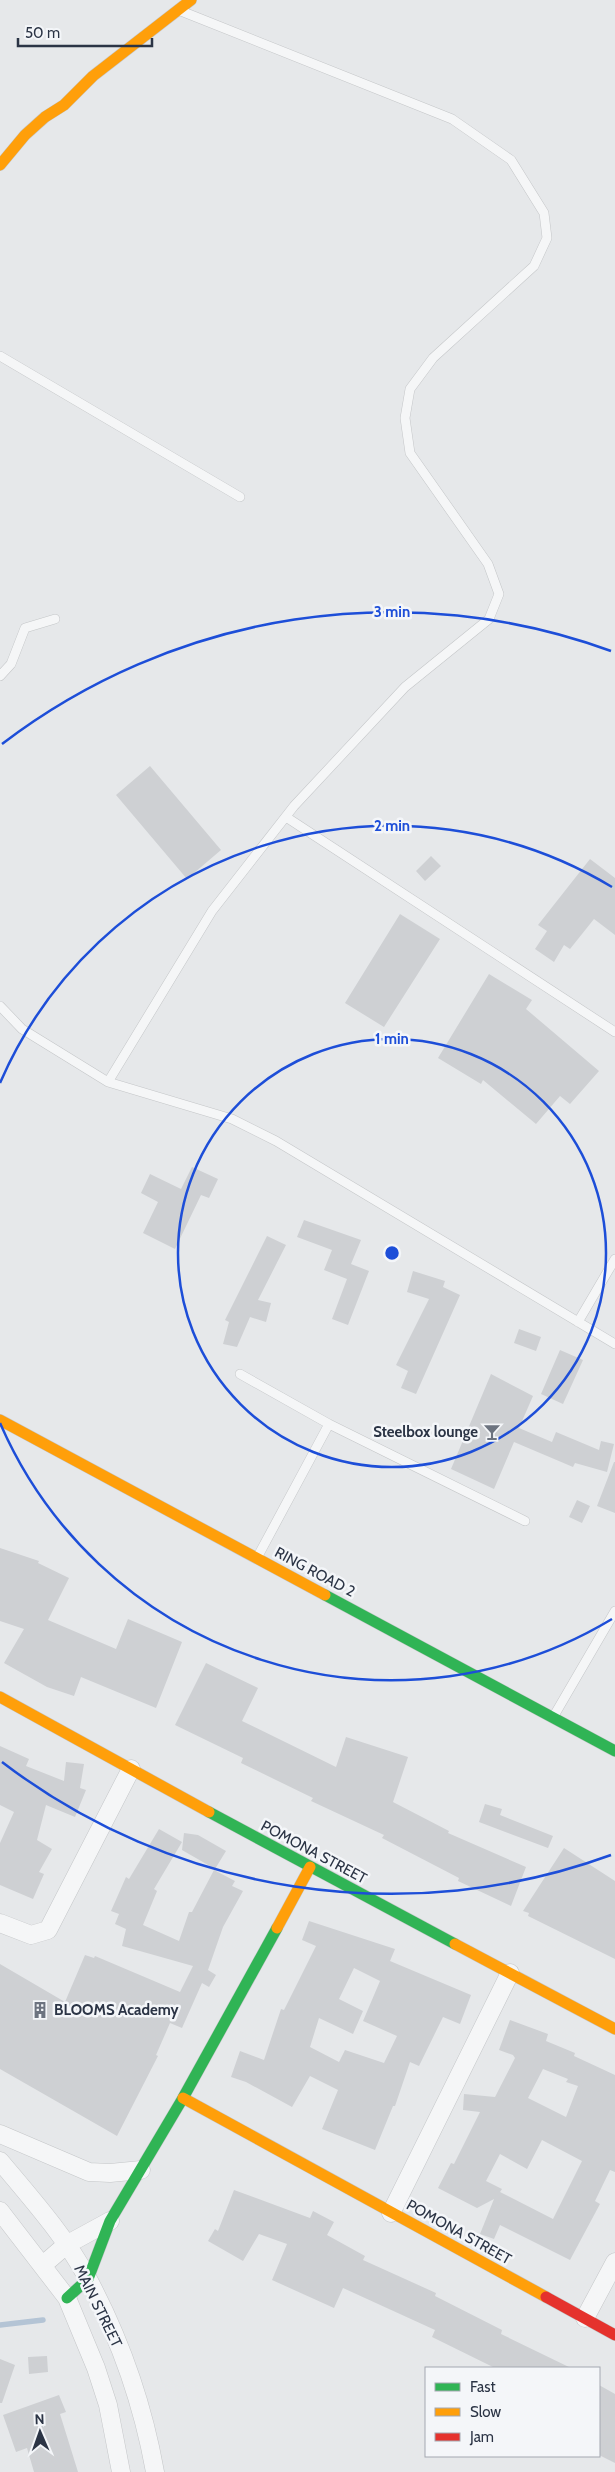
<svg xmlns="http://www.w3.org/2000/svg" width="615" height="2472" font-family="Cabin,sans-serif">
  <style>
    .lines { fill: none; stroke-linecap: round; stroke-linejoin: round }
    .stream { stroke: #b4c4d5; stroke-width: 5.5 }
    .building { fill: #ced0d3; fill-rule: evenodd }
    .lane-casing { stroke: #c4c6c8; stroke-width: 10 }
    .street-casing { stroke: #c4c6c8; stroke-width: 19 }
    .fast-casing { stroke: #c4c6c8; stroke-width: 12 }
    .slow-casing { stroke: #c4c6c8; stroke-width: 12 }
    .jam-casing { stroke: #c4c6c8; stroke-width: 12 }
    .lane { stroke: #f5f6f7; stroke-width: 9 }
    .street { stroke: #f5f6f7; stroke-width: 18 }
    .fast { stroke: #30b455; stroke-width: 11 }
    .slow { stroke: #ff9f0a; stroke-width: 11 }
    .jam { stroke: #e5322d; stroke-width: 11 }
    .ring { fill: none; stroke: #1d4ed8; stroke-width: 2.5 }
    .labels { text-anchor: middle; stroke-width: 5; stroke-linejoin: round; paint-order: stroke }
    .poi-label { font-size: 15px; font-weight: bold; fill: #2b3445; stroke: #f4f6f9; text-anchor: end }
    .street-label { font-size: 15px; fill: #2b3445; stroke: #f4f6f9 }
    .centre { fill: #1d4ed8; stroke: #f4f6f9; stroke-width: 2.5 }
    .ring-label { font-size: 15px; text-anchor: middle; font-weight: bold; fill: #1d4ed8; stroke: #f4f6f9; stroke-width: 5; stroke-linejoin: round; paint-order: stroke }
  </style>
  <rect width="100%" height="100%" fill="#e6e8ea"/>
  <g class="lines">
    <path class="stream" d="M0,2325L43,2320"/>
  </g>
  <path class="building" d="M150,766L221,850L187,879L116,795Z
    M431,856L441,866L425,881L416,871Z
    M590,859L615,878V935L594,919L570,949L564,945L554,962L535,949L547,931L538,925Z
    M400,914L440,939L384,1027L345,1003Z
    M489,974L532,1000L526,1009L599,1071L570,1104L560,1096L536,1124L483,1080L481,1084L438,1058Z
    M192,1167L218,1179L209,1198L201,1195L175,1249L143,1233L158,1202L141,1193L150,1174L181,1189Z
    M304,1220L361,1240L351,1264L369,1271L348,1325L332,1319L347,1279L324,1270L332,1250L297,1237Z
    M267,1236L286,1245L258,1300L271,1303L266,1322L250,1317L237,1347L223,1344L229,1322L225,1320Z
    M413,1271L445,1281L443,1287L460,1295L416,1394L401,1388L408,1371L396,1365L429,1299L407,1292Z
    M519,1329L541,1337L536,1351L514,1343Z
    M560,1350L583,1360L563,1404L541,1394Z
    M491,1374L533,1396L519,1428L552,1442L556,1432L599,1450L601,1441L614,1444L607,1472L575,1463L573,1467L514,1442L494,1489L451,1469Z
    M614,1462H615V1513L597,1506Z
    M577,1500L590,1506L582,1523L569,1517Z
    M0,1548L39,1561L38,1563L69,1578L48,1620L116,1649L128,1619L182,1642L156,1708L81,1677L74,1696L47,1687L4,1663L24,1629L0,1621Z
    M206,1663L258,1688L242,1721L336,1767L346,1737L408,1757L393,1802L449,1831L448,1833L526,1867L511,1906L458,1881L459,1878L382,1838L384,1835L311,1801L313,1798L241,1763L243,1758L175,1725Z
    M0,1746L29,1759L26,1766L64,1781L66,1762L84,1764L80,1788L86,1790L75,1817L46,1805L37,1840L52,1849L39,1872L44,1874L33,1899L0,1885V1843L14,1812L0,1805Z
    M485,1804L502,1809L500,1815L553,1836L548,1848L479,1822Z
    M159,1829L182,1842L154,1889L157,1891L143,1925L179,1941L189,1912H192L214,1870L235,1881L232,1886L243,1891L223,1927L208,1970L216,1975L209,1987L202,1983L182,2028L170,2023L156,2055L158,2056L117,2136L0,2069V1964L65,2002L85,1955L94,1958L95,1956L180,1992L193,1966L122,1946L126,1929L115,1924L119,1914L111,1911L126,1877L129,1879Z
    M184,1833L198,1835L226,1851L215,1869L182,1850Z
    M564,1848L615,1881V1959L528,1916L529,1913L523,1911Z
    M309,1921L395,1949L390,1961L471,1995L460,2024L443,2017L419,2066L410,2062L395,2106H393L375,2150L322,2129L338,2090L310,2076L292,2107L246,2082L231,2077L240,2051L264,2060L281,2009L284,2010L316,1946L302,1940ZM354,1968L380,1981L363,2021L397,2036L384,2063L345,2050L339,2062L310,2047L319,2018L353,2034L363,2011L339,1999Z
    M510,2020L548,2034L546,2041L575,2053L574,2056L615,2075V2172L610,2170L595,2201L600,2204L570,2260L500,2225L494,2239L480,2234L494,2199L477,2208L438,2188L451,2163L454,2164L480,2112L463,2110L464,2094L495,2097L515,2058L513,2055L499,2050ZM543,2069L568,2079L566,2082L578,2086L566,2117L528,2098ZM542,2140L582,2161L553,2219L500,2192L502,2189L486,2181L500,2154L527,2169Z
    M234,2190L310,2218L313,2211L334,2222L327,2235L365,2256L363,2260L436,2293L435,2296L502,2330L501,2334L571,2368H495L432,2337L435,2330L343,2288L334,2308L272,2280L287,2244L259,2234L243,2261L208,2241L215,2229L218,2231Z
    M47,2356L48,2372L29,2374L28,2357Z
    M0,2359L15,2365L2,2403H0Z
    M599,2385L615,2394V2463L599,2455Z
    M59,2395L66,2412L60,2414L78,2472H34L27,2448L16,2452L3,2415Z"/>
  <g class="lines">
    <g class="lane-casing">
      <path id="lane" d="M0,356L240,497
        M0,676L11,664L25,628L55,619
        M286,817L615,1032
        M0,1006L22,1029L108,1082L232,1119L276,1141L615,1344
        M108,1082L212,911L294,806L405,687L489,619L499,594L488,564L410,453L405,418L410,389L433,358L534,266L547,238L544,213L511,160L452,119L181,11
        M578,1322L615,1259
        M240,1374L329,1424
        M258,1556L329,1424L525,1521
        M555,1714L615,1611"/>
    </g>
    <g class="street-casing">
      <path id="street" d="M0,1923L31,1935L48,1930L131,1769
        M0,2134L89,2172L110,2173L141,2170
        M0,2161C31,2198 65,2236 88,2279C120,2339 143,2405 155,2472
        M0,2211L67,2298L96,2368L108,2405L121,2472
        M391,2213L510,1973
        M43,2265L66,2245L110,2221
        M585,2318L615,2262"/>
    </g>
    <g class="fast-casing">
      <path id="fast" d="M325,1595L615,1751
        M209,1812L455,1944
        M67,2298L88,2279L110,2221L183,2098L277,1928"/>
    </g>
    <g class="slow-casing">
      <path id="slow" d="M0,165L25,135L45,117L64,105L93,76L191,0
        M0,1420L325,1595
        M0,1697L209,1812
        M277,1928L310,1867
        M455,1944L615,2029
        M183,2098L546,2297"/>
    </g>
    <g class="jam-casing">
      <path id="jam" d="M546,2297L615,2335"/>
    </g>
    <use href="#lane" class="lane"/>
    <use href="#street" class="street"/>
    <use href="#fast" class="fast"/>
    <use href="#slow" class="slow"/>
    <use href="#jam" class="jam"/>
  </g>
  <g class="ring">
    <circle cx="392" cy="1253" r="214"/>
    <path d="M612 1619A427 427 0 0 1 0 1423M0 1083A427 427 0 0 1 612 887"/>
    <path d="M611 1855A641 641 0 0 1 2 1762M2 744A641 641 0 0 1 611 651"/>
  </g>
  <defs>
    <g id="bar-bare" transform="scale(1.35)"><path d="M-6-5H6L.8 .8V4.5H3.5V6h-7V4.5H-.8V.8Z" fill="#6c737f" stroke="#f4f6f9" stroke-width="2.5" paint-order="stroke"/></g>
    <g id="building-bare" transform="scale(1.35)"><path d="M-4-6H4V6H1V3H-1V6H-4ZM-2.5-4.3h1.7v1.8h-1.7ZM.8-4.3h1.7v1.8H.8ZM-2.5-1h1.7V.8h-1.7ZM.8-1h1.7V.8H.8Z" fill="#6c737f" stroke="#f4f6f9" stroke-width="2.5" paint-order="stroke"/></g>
  </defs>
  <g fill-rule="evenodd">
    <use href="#bar-bare" x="492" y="1432"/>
    <use href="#building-bare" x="40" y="2010"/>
  </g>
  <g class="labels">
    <g class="poi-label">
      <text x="478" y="1437">Steelbox lounge</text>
      <text x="54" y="2015" text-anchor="start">BLOOMS Academy</text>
    </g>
    <g class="street-label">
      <text transform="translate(315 1572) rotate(28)" y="5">RING ROAD 2</text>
      <text transform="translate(314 1852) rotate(28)" y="5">POMONA STREET</text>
      <text transform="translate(459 2232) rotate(29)" y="5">POMONA STREET</text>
      <text transform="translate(98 2306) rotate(64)" y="5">MAIN STREET</text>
    </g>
  </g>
  <circle cx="392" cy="1253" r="8" class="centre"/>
  <g class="ring-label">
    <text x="392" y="617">3 min</text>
    <text x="392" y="831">2 min</text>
    <text x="392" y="1044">1 min</text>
  </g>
  <rect x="425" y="2367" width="175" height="90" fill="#f4f6f9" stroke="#a4a8b1"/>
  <rect x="435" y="2383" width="25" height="8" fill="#30b455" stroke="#a4a8b1"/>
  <text x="470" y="2392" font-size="15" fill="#2b3445">Fast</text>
  <rect x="435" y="2408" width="25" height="8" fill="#ff9f0a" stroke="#a4a8b1"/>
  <text x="470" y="2417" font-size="15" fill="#2b3445">Slow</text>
  <rect x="435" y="2433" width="25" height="8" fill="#e5322d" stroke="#a4a8b1"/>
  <text x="470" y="2442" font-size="15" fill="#2b3445">Jam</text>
  <g transform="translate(40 2432) rotate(358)" stroke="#f4f6f9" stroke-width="4" paint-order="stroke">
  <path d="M0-4L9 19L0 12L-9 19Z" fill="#2b3445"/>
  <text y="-8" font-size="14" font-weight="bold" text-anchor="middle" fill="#2b3445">N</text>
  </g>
  <path d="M18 38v8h134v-8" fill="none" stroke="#2b3445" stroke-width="2.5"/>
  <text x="25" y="38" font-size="15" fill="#2b3445" stroke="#f4f6f9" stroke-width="4" paint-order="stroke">50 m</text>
</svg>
